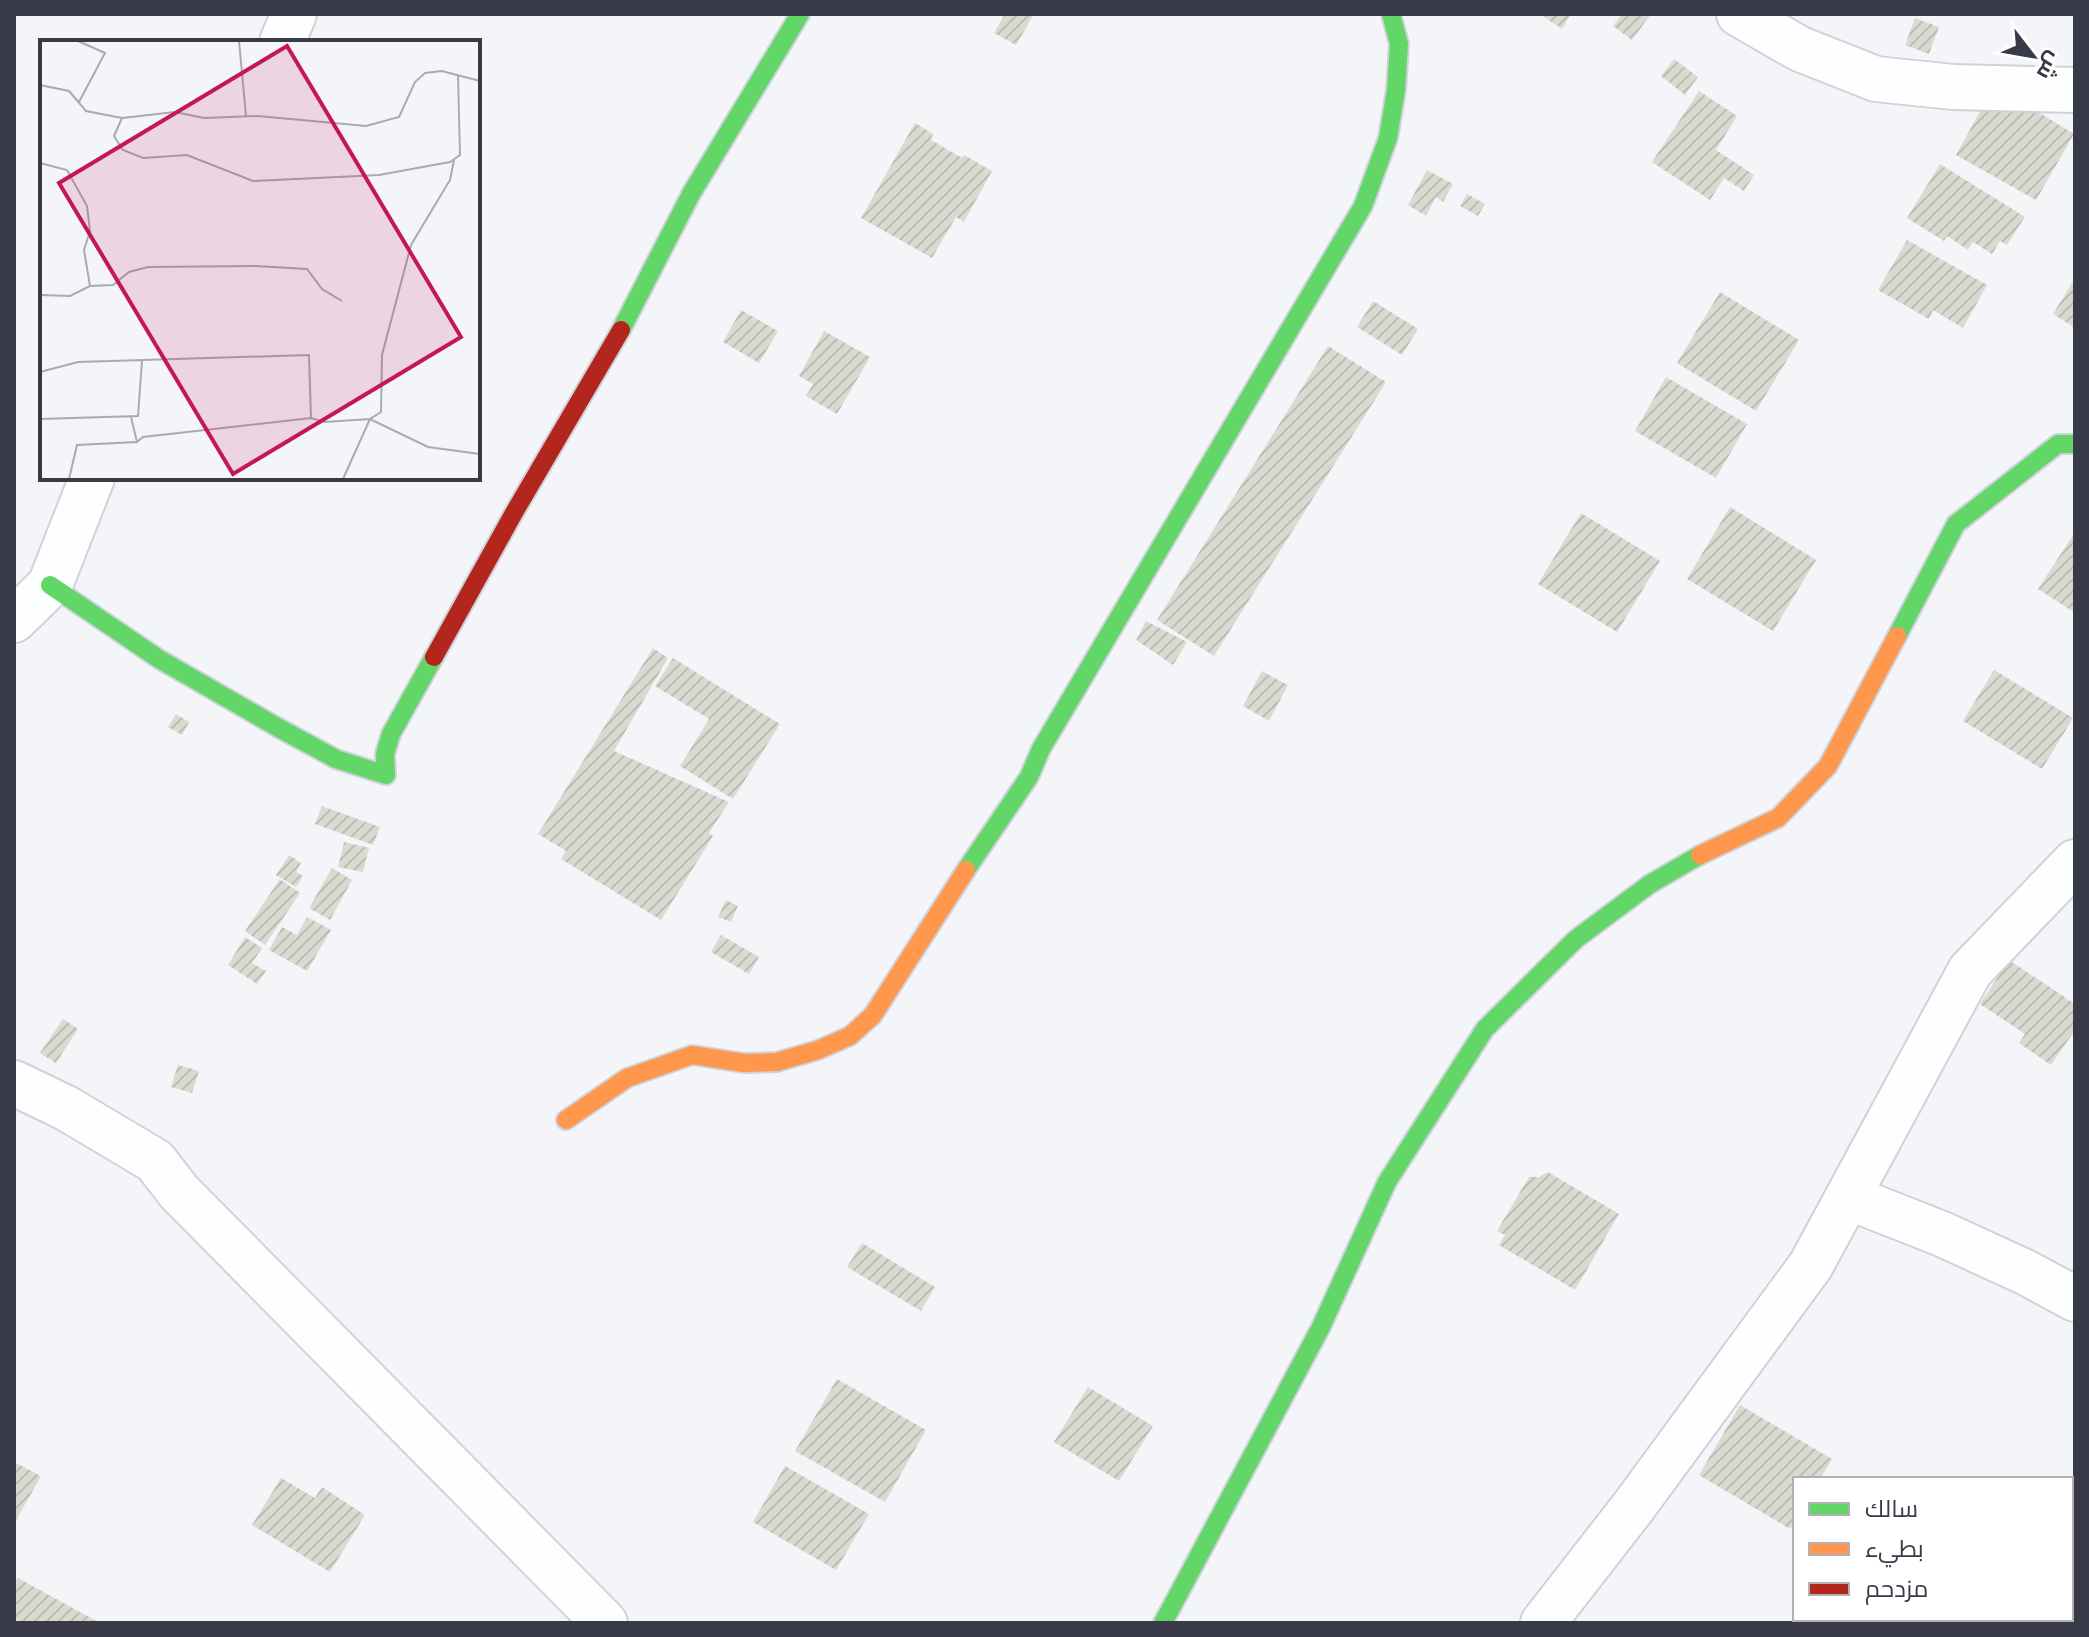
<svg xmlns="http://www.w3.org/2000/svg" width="2089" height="1637" font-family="'Times New Roman',Cairo,serif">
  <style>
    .building { fill: url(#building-hatch) }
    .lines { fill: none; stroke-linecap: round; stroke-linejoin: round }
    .street-casing { stroke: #d0d2db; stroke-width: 48 }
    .fast-casing { stroke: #d0d2db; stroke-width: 22 }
    .slow-casing { stroke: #d0d2db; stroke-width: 22 }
    .jam-casing { stroke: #d0d2db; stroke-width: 22 }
    .street { stroke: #fdfefe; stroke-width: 44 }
    .fast { stroke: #63d668; stroke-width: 18 }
    .slow { stroke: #ff974d; stroke-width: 18 }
    .jam { stroke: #b3261e; stroke-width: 18 }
    .inset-road { fill: none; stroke: #a9aab2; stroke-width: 2 }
    .view { fill: #c2185b; fill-opacity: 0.15; stroke: #c2185b; stroke-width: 4 }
    .inset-edge { fill: none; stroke: #393a48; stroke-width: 4 }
  </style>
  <defs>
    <pattern id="building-hatch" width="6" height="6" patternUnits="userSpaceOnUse" patternTransform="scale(2)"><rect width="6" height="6" fill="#dbdad1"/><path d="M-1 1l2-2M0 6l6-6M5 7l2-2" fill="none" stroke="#bdbcb5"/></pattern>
  </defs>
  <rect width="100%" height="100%" fill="#f4f5f9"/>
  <path class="building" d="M1005,14H1034L1016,45L994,33Z
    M1540,14H1571L1562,29Z
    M1622,14H1651L1632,40L1613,26Z
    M1915,18L1939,27L1929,54L1905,45Z
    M1674,59L1698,77L1685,95L1661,76Z
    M1699,91L1737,116L1716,150L1754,175L1744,191L1724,178L1710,200L1652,162Z
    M2007,93L2074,134L2036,200L1956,155L1989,95Z
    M915,123L933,134L931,140L962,158L964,155L992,171L964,222L956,217L932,258L861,218Z
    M1940,164L2025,217L2007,245L2000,241L1992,254L1973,242L1968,250L1947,236L1944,241L1907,218Z
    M1427,170L1453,184L1443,202L1436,197L1426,216L1408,205Z
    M1467,194L1485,204L1478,216L1460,206Z
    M1907,240L1987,285L1963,328L1933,310L1929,319L1878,290Z
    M2075,278V328L2053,314Z
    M1720,292L1799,340L1756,411L1677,363Z
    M1373,301L1418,329L1402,355L1357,327Z
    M741,310L778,331L759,363L723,342Z
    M824,331L870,357L837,414L806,396L813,384L799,376Z
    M1328,346L1386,382L1214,656L1157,620Z
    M1666,377L1747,424L1716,478L1635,431Z
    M1730,507L1816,560L1773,631L1687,579Z
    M1581,513L1660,561L1617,632L1538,584Z
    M2075,532V613L2038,589Z
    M1146,621L1187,642L1173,665L1136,640Z
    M653,648L668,658L614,751L729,802L709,833L713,836L661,920L561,859L566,851L538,834Z
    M673,658L780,724L733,799L680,766L709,719L655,686Z
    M1994,670L2073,718L2042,769L1963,721Z
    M1262,671L1288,685L1269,721L1243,706Z
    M176,714L189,722L182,735L168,727Z
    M322,806L380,827L373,845L315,824Z
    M344,842L369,848L363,872L338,867Z
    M289,855L301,863L296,872L303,876L296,887L276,875Z
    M332,868L352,880L330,920L309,908Z
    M280,879L300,893L265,945L245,931Z
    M726,900L738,906L731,922L718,917Z
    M307,917L331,930L307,971L269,950L282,927L297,935Z
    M721,935L759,957L749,974L711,952Z
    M245,937L262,948L252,963L266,971L257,984L228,965Z
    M2009,960L2075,1004V1030L2051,1065L2019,1043L2025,1034L1980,1004Z
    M63,1019L78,1029L56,1063L40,1053Z
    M178,1065L199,1071L192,1093L171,1087Z
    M1548,1172L1619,1214L1575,1290L1499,1245L1505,1235L1497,1231L1529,1177H1539Z
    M862,1243L935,1287L921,1311L847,1267Z
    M837,1379L926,1430L885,1502L795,1451Z
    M1088,1387L1153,1426L1119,1481L1054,1442Z
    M1740,1405L1832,1459L1820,1479H1795V1521L1790,1529L1699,1475Z
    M14,1462L41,1476L14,1524Z
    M785,1466L869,1514L836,1570L753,1522Z
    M281,1478L315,1498L322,1487L365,1515L330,1572L252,1525Z
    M18,1578L100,1623H14V1586Z"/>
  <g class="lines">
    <g class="street-casing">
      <path id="street" d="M1739,14L1800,49L1876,79L1953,87L2075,90
        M282,42L294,14
        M14,620L50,585L92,478
        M14,1083L66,1108L155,1161L179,1192L605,1623
        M1848,1197L1942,1234L2025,1272L2075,1299
        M1543,1623L1634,1506L1811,1265L1970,971L2075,862"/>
    </g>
    <g class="fast-casing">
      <path id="fast" d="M621,330L691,194L800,14
        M50,585L159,659L277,727L336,759L386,775L385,754L391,734L434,657
        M1897,636L1956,524L2058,444H2075
        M966,870L1029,777L1041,749L1363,206L1388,138L1396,90L1399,44L1391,14
        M1163,1623L1321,1327L1387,1182L1485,1029L1576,939L1650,884L1700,855"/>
    </g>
    <g class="slow-casing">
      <path id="slow" d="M1700,855L1778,818L1828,766L1897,636
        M566,1120L627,1078L692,1055L744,1063L777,1062L818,1050L850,1036L873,1015L966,870"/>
    </g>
    <g class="jam-casing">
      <path id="jam" d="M434,657L515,511L621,330"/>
    </g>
    <use href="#street" class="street"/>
    <use href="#fast" class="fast"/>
    <use href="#slow" class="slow"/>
    <use href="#jam" class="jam"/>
  </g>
  <g transform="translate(40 40)">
    <rect width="440" height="440" fill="#f4f5f9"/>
    <path class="inset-road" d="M38,1L65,13L39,62M199,1L206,76M0,45L29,51L46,71L82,78L135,72L164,78L218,76L326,86L359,77L375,42L385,33L402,31L440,41M82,78L74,96L83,110L103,118L147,115L213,141L339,135L410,122L420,115L418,35M0,123L27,130L47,166L50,191L44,210L50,246M0,255L30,256L50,246L73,245L89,232L108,227L216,226L267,229L282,249L302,261M0,332L38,322L269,315L271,378M91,377L97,402L103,397L271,378L285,382L330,379L388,407L440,414M0,379L98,376L102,321M29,439L37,405L97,402M303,439L330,379L341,372L342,315L371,205L410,140L414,120"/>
    <path class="view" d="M247,6L421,297L193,434L19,143Z"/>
    <rect width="440" height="440" class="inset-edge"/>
  </g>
  <rect width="2089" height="1637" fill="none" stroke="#393a48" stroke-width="32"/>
  <rect x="1793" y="1477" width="280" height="144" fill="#ffffff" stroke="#b0b0b6" stroke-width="2"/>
  <rect x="1809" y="1503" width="40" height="12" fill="#63d668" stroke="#b0b0b6" stroke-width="2"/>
  <text x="1865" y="1517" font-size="24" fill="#393a48">سالك</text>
  <rect x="1809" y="1543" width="40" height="12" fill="#ff974d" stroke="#b0b0b6" stroke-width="2"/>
  <text x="1865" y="1557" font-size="24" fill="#393a48">بطيء</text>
  <rect x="1809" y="1583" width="40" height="12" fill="#b3261e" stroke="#b0b0b6" stroke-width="2"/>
  <text x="1865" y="1597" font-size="24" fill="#393a48">مزدحم</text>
  <g transform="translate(2033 56) rotate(121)" stroke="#ffffff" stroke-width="6" paint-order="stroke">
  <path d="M0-6L14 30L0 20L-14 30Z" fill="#393a48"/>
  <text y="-12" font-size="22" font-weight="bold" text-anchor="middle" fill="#393a48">ش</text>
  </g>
</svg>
